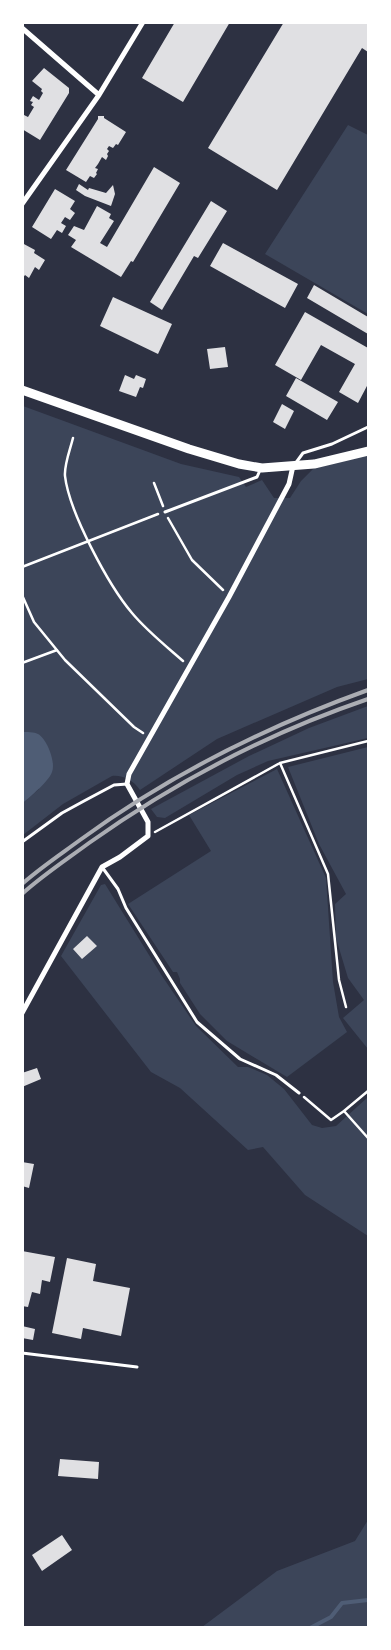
<svg xmlns="http://www.w3.org/2000/svg" width="391" height="1650" font-family="'Public Sans',sans-serif">
  <style>
    .green { fill: #3c4559 }
    .water { fill: #4f5d75 }
    .lines { fill: none; stroke-linecap: round; stroke-linejoin: round }
    .stream { stroke: #4f5d75; stroke-width: 4 }
    .building { fill: #e0e0e3 }
    .path { stroke: #fff; stroke-width: 2.5 }
    .service { stroke: #fff; stroke-width: 3 }
    .minor { stroke: #fff; stroke-width: 5 }
    .tertiary { stroke: #fff; stroke-width: 9 }
    .rail { stroke: #abadb3; stroke-width: 4 }
  </style>
  <rect width="100%" height="100%" fill="#2d3142"/>
  <path class="green" d="M348,125L368,135V314L265,254Z
    M23,406L181,464L239,477L246,487L262,480L274,498H290L301,481L313,469L368,455V679L337,687L217,739L140,790C133,780 123,775 112,776L63,804L23,835V803L39,789L38,734L23,732Z
    M368,706V738L268,761L237,775L165,818L157,817L151,809L249,756L309,728Z
    M368,747V1049L343,1018L364,1000L348,978L336,938L335,904L346,894L319,844L288,767Z
    M277,769L326,878L333,982L339,1017L347,1032L287,1077L227,1041L200,1014L180,983V979L177,972H173L128,904L211,851L189,815Z
    M105,884L162,976L196,1026L238,1067H248L267,1075L284,1089L312,1125L322,1128L336,1126L368,1097V1236L305,1195L263,1147L248,1150L180,1088L151,1072L61,956L101,885Z
    M368,1520V1627H202L277,1571L355,1541Z"/>
  <path class="water" d="M22,732C27,732 34,732 38,734C47,739 56,762 52,772C49,781 30,797 23,803Z"/>
  <g class="lines">
    <path class="stream" d="M310,1628L331,1617L342,1603L368,1600"/>
  </g>
  <path class="building" d="M175,22H230L183,102L142,78Z
    M284,22H368V52L362,48L277,190L208,148Z
    M44,68L69,88V93L40,140L22,129V114L28,117L34,107L31,105L33,102L30,101L33,96L39,100L43,93L41,91L42,89L32,81Z
    M98,116H104V118L126,132L118,145L116,144L113,148L109,146L107,149L109,151L107,154L108,156L106,160L102,157L98,164L95,168L98,169L96,173L97,174L94,178L90,176L86,182L66,170L98,119Z
    M154,167L180,183L133,262L131,261L121,277L71,247L76,240L68,235L74,226L84,230L97,206L111,214L109,218L114,221L100,243L107,247Z
    M79,184L88,190L89,188L106,193L113,185L115,194L111,206L85,196L76,190Z
    M55,189L75,201L70,209L75,213L70,220L65,217L61,223L66,226L62,233L57,230L51,239L32,227Z
    M211,201L227,211L198,258L194,256L162,310L150,302Z
    M22,243L35,250L34,253L45,260L39,270L35,267L29,278L25,275L22,279Z
    M223,243L298,284L285,308L210,266Z
    M314,285L368,317V334L307,298Z
    M113,297L172,324L158,354L100,326Z
    M305,312L368,348V384L358,403L339,392L355,364L321,345L301,380L275,365Z
    M225,347L228,367L210,369L207,349Z
    M125,375L134,379L136,375L146,379L143,388L140,387L136,397L119,391Z
    M296,378L338,402L327,420L286,396Z
    M282,404L294,411L285,429L273,422Z
    M87,936L97,946L82,959L73,949Z
    M37,1068L41,1079L22,1087V1073Z
    M22,1162L34,1164L29,1188L22,1186Z
    M22,1251L55,1257L50,1282L42,1280L40,1294L32,1292L28,1307L22,1306Z
    M67,1258L96,1264L93,1281L130,1288L121,1336L83,1328L81,1339L52,1333Z
    M22,1326L35,1329L33,1340L22,1338Z
    M60,1459L99,1462L98,1479L58,1476Z
    M62,1535L72,1550L42,1571L32,1555Z"/>
  <g class="lines">
    <path class="path" d="M73,438C70,450 64,465 65,476C69,512 109,586 132,613C147,631 166,646 183,661
      M154,483L163,506
      M168,518L192,560L223,590
      M22,567L158,514
      M22,595L34,622L65,660L134,727L143,733
      M22,663L57,650
      M280,763L328,874L339,980L346,1007
      M155,832L280,763L368,741
      M304,1097L331,1120L344,1111L368,1091
      M344,1111L368,1138"/>
    <path class="service" d="M295,464L303,453L332,444L368,427
      M165,512L257,477L261,468
      M22,842L62,813L84,801L114,785L127,784
      M102,867L118,889L126,908L197,1022L240,1059L276,1075L299,1093
      M22,1353L137,1367"/>
    <path class="minor" d="M22,28L99,95
      M22,204L99,95L143,22
      M22,1013L102,867L120,857L148,836V822L127,784L129,774L229,597L289,484L293,466"/>
    <path class="tertiary" d="M22,390L189,449L239,464L262,468L314,464L368,451"/>
    <path class="rail" d="M22,884C40,868 61,854 80,840C169,775 265,727 368,690
      M22,894C43,875 66,860 89,843C175,782 268,733 368,699"/>
  </g>
  <rect width="391" height="1650" fill="none" stroke="#ffffff" stroke-width="48"/>
</svg>
